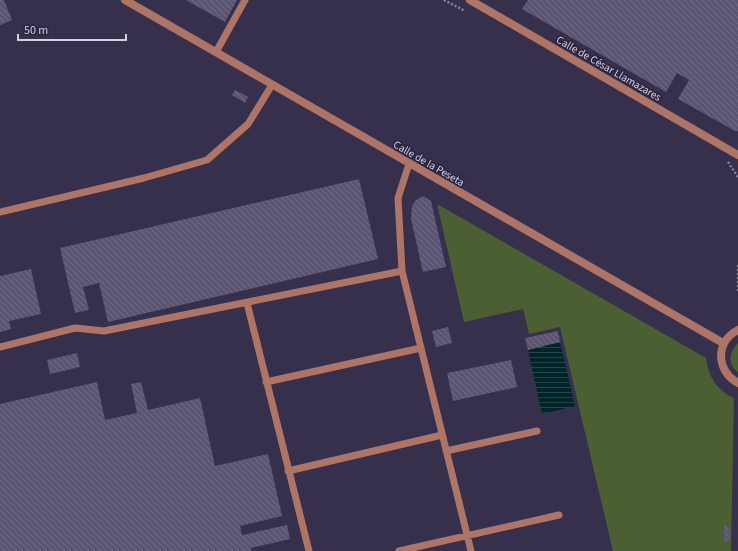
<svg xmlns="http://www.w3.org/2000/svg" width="738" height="551" font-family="'Source Sans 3',sans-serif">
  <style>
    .green { fill: #4b5f33 }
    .water { fill: url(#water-rules) }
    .building { fill: url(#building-back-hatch) }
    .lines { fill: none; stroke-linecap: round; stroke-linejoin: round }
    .path { stroke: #888299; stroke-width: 2.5; stroke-dasharray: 2 2; stroke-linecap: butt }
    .service { stroke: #ae7566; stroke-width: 7 }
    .minor { stroke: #ae7566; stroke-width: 8 }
    .labels { text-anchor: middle; stroke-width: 3.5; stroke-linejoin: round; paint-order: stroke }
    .street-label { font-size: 11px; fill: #d5d1e3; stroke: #2d2641 }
  </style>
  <defs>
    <pattern id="water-rules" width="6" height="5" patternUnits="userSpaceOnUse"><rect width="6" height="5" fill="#002529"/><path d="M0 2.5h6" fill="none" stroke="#244448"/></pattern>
    <pattern id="building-back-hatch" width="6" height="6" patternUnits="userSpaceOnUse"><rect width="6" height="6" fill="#5b5472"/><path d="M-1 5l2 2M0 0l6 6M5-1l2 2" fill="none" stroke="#726c86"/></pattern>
  </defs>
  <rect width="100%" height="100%" fill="#37304c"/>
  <path class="green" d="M437,204L706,358C708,376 717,391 734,398L731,551H613L560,327L529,334L523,309L464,322Z
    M738,343V372C727,364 729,352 738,343Z"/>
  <path class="water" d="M560,342L575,406L542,414L528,350Z"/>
  <path class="building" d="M0,0H4L12,20L0,25Z
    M186,0H237L225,22Z
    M528,0H738V131H735L678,99L689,80L677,73L666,92L522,9Z
    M235,90L248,97L245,103L232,95Z
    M359,179L378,259L108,322L99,283L83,287L89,310L75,313L60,248Z
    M423,196L431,201L446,267L423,272L411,219L412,206L416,200Z
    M31,269L41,314L9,321L11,329L0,332V276Z
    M448,327L452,343L436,347L432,331Z
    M558,331L560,342L528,350L525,338Z
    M77,353L80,367L50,374L47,360Z
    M511,360L517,387L453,401L447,373Z
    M97,382L105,420L137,413L131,384L141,382L148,410L200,398L215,466L268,454L282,516L240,526L242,535L287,525L290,539L251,548V551H0V404Z
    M724,526H730L729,541H724Z"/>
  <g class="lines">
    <path class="path" d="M444,0L465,11
      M728,162L738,177
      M738,265V292"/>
    <path class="service" d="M216,52L245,0
      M409,164L398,198L402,271L471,551
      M0,212L144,178L207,160L248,124L272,85
      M247,303L309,551
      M0,347L75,328L104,331L402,271
      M266,382L421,348
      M446,451L537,431
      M288,471L442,435
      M399,551L559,515"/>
    <path class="minor" d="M125,0L723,343
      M470,0L738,155
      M738,330C715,342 716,371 738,383"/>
  </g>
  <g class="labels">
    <g class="street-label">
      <text transform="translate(609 68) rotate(30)" y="4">Calle de César Llamazares</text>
      <text transform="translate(429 163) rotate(30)" y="4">Calle de la Peseta</text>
    </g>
  </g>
  <path d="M18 34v6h108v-6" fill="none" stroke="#d5d1e3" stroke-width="2"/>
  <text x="24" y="34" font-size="12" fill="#d5d1e3" stroke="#2d2641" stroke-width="3" paint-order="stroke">50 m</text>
</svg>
